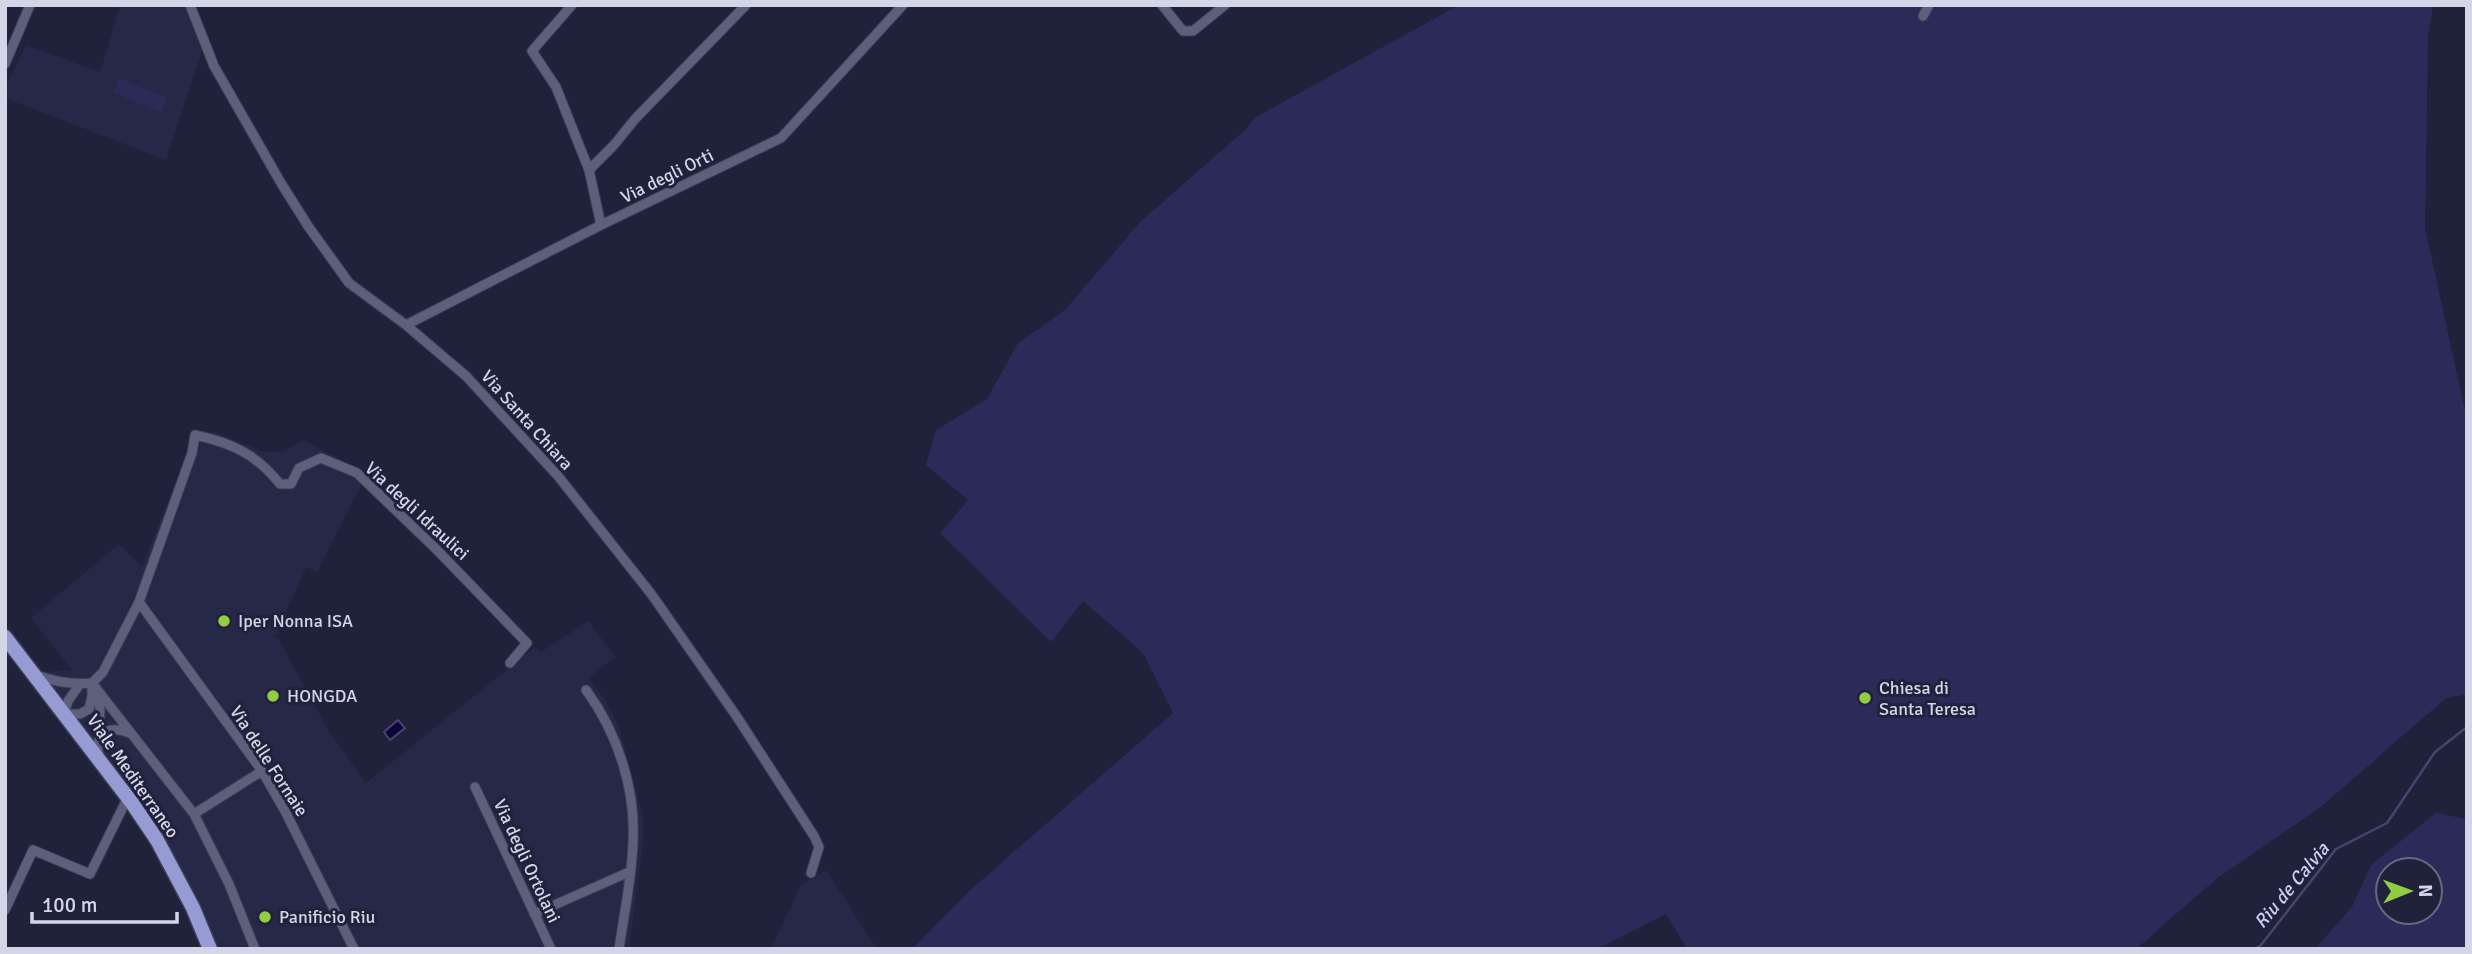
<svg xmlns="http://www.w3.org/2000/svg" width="2472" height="954" font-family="Signika,sans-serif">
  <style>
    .built { fill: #262847 }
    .green { fill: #2a2b59; fill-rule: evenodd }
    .water { fill: #0e043b; stroke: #49436f; stroke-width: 2 }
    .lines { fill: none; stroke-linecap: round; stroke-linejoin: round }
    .stream { stroke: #49436f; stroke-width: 2.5 }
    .minor-casing { stroke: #3d3e56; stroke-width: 11 }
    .primary-casing { stroke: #3d3e56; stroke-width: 17 }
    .minor { stroke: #5d607b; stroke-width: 9 }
    .primary { stroke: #969bd3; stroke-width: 14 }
    .poi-dot { fill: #90cd41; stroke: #20213a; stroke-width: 2.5 }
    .labels { text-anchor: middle; stroke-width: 6; stroke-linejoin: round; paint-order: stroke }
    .street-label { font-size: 18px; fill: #d4d6e7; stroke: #20213a }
    .poi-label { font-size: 18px; fill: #d4d6e7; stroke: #20213a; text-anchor: start }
    .water-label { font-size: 19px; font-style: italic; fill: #cacef3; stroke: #20213a }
  </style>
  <rect width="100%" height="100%" fill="#20213a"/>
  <path class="built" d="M120,5H187L204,45L166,160L5,98V88L26,45L100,72Z
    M212,431L264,452H283L303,440L360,469L363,481L317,572L306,567L275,637L278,638L327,728L366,783L530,651L536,647L541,652L588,621L616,657L588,678L604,698L618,724L643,816V843L629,949H215L218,947L171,851L106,755L42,672L72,670L31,618L119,544L142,567L192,441Z
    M826,870L877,949H771L801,885Z"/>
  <path class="green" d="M1459,5H2433L2428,38L2425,228L2467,420V694L2446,698L2322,806L2216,879L2136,949H1687L1666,914L1597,949H912L968,892L1173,713L1143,653L1083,601L1051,642L940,533L968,500L926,465L936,430L987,399L1018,343L1065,310L1139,223L1244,131L1256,117Z
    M119,78L167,98L161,112L113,93Z
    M2436,813L2467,819V949H2315L2352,907L2371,865ZM2388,870H2430V912H2388Z"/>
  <path class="water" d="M398,720L405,728L390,740L384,732Z"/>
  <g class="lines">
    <path class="stream" d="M2255,949L2261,945L2336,849L2387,823L2435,752L2467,727"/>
    <g class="minor-casing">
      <path id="minor" d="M190,5L214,66L281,183L308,226L349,283L406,325L466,376L558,476L652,595L737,717L814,836L819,847L811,873
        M572,5L532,51L556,87L589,170L601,225
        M1162,5L1183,31H1193L1225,5
        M1923,16L1929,5
        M5,64L30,5
        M589,170L614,145L635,119L746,5
        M406,325L601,225L781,138L903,5
        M139,602L262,771L286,813L354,949
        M36,675C55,682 72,685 92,683L103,672L139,602L192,453L195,435C232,443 256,454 280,484H291L299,468L321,458L357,473L436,549L527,643L510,663
        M92,683L194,814L229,884L255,949
        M80,684L68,701L64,714H80L89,709L92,696V683
        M586,690C617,732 636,789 633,842C632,877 624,914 619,949
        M95,691L100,708L99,738
        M99,756C94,732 109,725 130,733
        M475,787L551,949
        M194,814L262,771
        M5,910L33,850L90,874L128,797
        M534,914L629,872"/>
    </g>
    <g class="primary-casing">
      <path id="primary" d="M5,637L132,803L157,840L193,908L210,949"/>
    </g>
    <use href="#minor" class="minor"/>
    <use href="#primary" class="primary"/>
  </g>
  <g class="poi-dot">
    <circle cx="224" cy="621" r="7"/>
    <circle cx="273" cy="696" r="7"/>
    <circle cx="1865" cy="698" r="7"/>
    <circle cx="265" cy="917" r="7"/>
  </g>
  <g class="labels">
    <g class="street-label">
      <text transform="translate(667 176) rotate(-26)" y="6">Via degli Orti</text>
      <text transform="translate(527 420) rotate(48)" y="6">Via Santa Chiara</text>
      <text transform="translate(417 511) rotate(43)" y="6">Via degli Idraulici</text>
      <text transform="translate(269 761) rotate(57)" y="6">Via delle Fornaie</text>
      <text transform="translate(133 776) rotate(55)" y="6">Viale Mediterraneo</text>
      <text transform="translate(527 861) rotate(65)" y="6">Via degli Ortolani</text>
    </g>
    <g class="poi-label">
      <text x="238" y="627">Iper Nonna ISA</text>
      <text x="1879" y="694">Chiesa di<tspan x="1879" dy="21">Santa Teresa</tspan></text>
      <text x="287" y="702">HONGDA</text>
      <text x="279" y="923">Panificio Riu</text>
    </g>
    <g class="water-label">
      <text transform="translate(2291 885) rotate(-50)" y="7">Riu de Calvia</text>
    </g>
  </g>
  <rect width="2472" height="954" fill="none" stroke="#d4d6e7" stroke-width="14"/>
  <g transform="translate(2409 891) rotate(89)"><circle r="33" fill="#20213a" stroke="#68697f" stroke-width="2"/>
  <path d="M0-5L12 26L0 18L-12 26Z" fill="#90cd41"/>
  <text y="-10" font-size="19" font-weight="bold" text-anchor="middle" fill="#d4d6e7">N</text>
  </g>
  <path d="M32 912v10h145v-10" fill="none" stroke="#d4d6e7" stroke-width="3.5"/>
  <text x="42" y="912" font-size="21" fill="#d4d6e7" stroke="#20213a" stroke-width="5" paint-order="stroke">100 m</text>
</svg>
